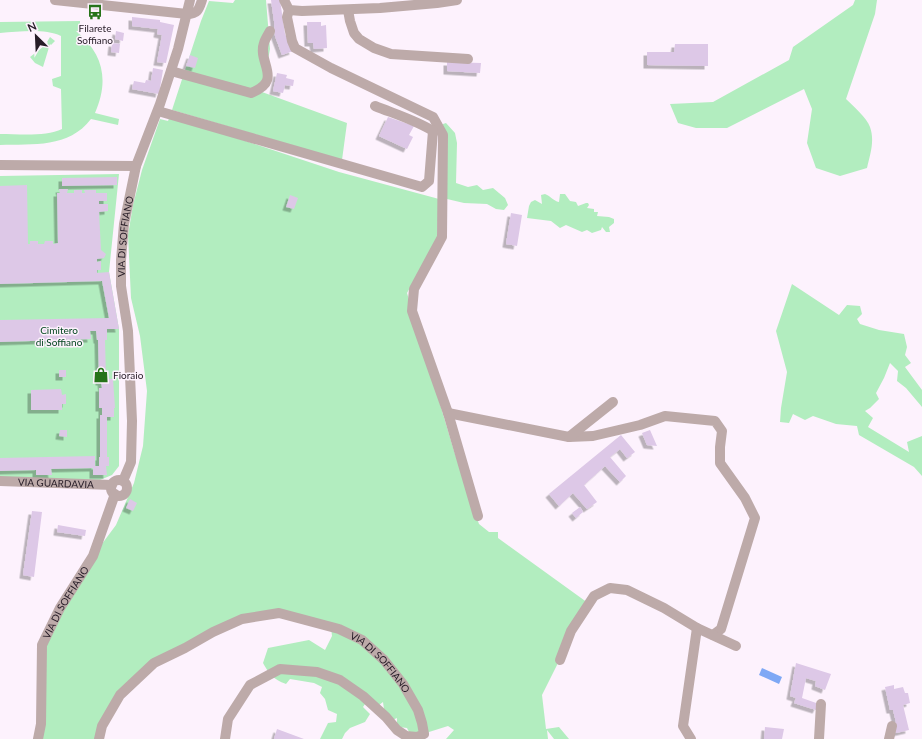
<svg xmlns="http://www.w3.org/2000/svg" width="922" height="739" font-family="Lato,sans-serif">
  <style>
    .green { fill: #b2edbf }
    .water { fill: #7ea8f5 }
    .building { fill: #ddc8e7; filter: url(#shadow) }
    .lines { fill: none; stroke-linecap: round; stroke-linejoin: round }
    .minor { stroke: #bdaaa9; stroke-width: 10 }
    .labels { text-anchor: middle; stroke-width: 3; stroke-linejoin: round; paint-order: stroke }
    .poi-label { font-size: 10px; fill: #261c27; stroke: #fdf2fd }
    .street-label { font-size: 10px; fill: #261c27; stroke: #fdf2fd }
    .park-label { font-size: 10px; fill: #03461f; stroke: #fdf2fd }
  </style>
  <defs>
    <filter id="shadow"><feDropShadow dx="-3.5" dy="3.5" stdDeviation="0" flood-color="#0004"/></filter>
  </defs>
  <rect width="100%" height="100%" fill="#fdf2fd"/>
  <path class="green" d="M235,0H266L270,49L262,92L347,123L342,160L172,110L201,21L209,1L233,3Z
    M855,0H877L875,14L846,99C853,106 867,118 870,127C875,141 870,155 867,168L840,176L816,168L807,143L812,109L804,89L727,128H696L678,123L670,104L713,102L789,60L793,47L853,5Z
    M80,21V31H76C104,54 109,81 95,113L119,119L118,125L91,119C69,148 33,144 0,145V134C18,134 46,137 62,129L61,89L53,86L52,79L61,76V36C43,28 19,32 0,33V22Z
    M50,37L55,41L51,45L50,44L43,67L35,63L30,57L48,43L47,42Z
    M170,116L339,172L439,199L437,239L407,293L454,451L479,524L489,532H498V538L588,603L542,695L546,729L559,727L569,739H554L547,730L548,739H446L454,730L448,726L429,732L426,738L409,732L407,728L399,727L397,723V718L386,723L383,702L374,709L365,704L363,707L370,714L365,722L350,728L345,733L342,739H320L328,723L336,722L337,714L328,710L325,699L320,693L322,687L314,683L290,679L286,684C273,679 270,675 263,663L268,648L309,640L325,650L332,636L331,627L279,613L242,619L154,663L120,695L99,739H38L42,645L93,556L116,525L134,483L143,446L147,391L140,336L131,298L128,235L133,205L142,170L160,119L168,121Z
    M446,123L455,133L457,143L456,183L468,187L477,185L483,190L493,188L505,198L508,205L504,210L496,209L487,204L464,203L447,199L442,126L443,124Z
    M119,174L109,272L119,329V466L112,475L100,480L0,478V176Z
    M545,194C551,196 553,201 559,202L560,194H565L570,201L576,202L578,206L586,203H588L589,205L587,208L594,209V212H598L597,216L609,217L614,219V223L609,227L610,232H606L602,227L601,230L592,233L587,230L582,232L566,225L560,228L551,221L527,218L529,206L531,202L535,200L542,204L541,195Z
    M792,284L839,315L847,305L860,306L862,314L857,319L860,324L879,330L904,334L907,347L905,355L911,363L905,367L922,390V407L906,388L897,381L898,371L890,363L884,378L876,393L879,399L870,408L865,411L873,418L868,427L909,452L907,442L922,436V476L914,467L859,435L857,426L836,424L813,416L805,420L793,414L789,423L780,422L781,408L787,372L776,331Z"/>
  <path class="water" d="M762,668L782,677L779,684L759,675Z"/>
  <path class="building" d="M271,0H280L285,34L293,51L282,55L275,36L274,21Z
    M132,17L160,20V22L174,25L166,63L157,62L162,35L157,34L158,29L132,26Z
    M307,22H321V26L326,25L327,48L314,49L313,43H308Z
    M116,31L124,33L123,41L115,39Z
    M112,43L120,44L119,53L111,52Z
    M675,44H708V66L647,65V52H674Z
    M190,55L198,58L195,68L186,66Z
    M447,62L481,63L480,73L447,71Z
    M153,68L163,70L159,94L132,89L134,81L145,83L146,80L151,81Z
    M277,73L287,75L286,78L294,80L293,86L285,85L283,93L273,91Z
    M388,117L414,126L409,135L413,137L407,149L379,136Z
    M117,177V185L62,186V178Z
    M27,185L28,244H30V241H38V244H44L45,241H53V244L58,243L57,193H60L59,189H68L67,193H74V190H82V193H85L84,190H96V193H107V201H99V204H108V211L99,212L101,250L106,254L104,258L97,259V262L101,261V270H97V273L109,272L119,329H107V340H105L106,379H113L115,408H114V417H107V457H109V466H106L107,475H93V468L51,469L52,475H36V470L0,471V458L95,456V466H99V457H100V415H102V408H99V388H102L101,382H99L98,340H97L96,331H90L91,339L0,342V320L109,318L102,281L0,284V186Z
    M290,195L298,198L294,209L286,207Z
    M511,213L522,215L517,246L506,244Z
    M59,370H66V377H59Z
    M61,389L62,395L66,394V404H62V410H31V390Z
    M60,430H67V437L59,436Z
    M650,430L657,446L647,445L642,433Z
    M621,435L635,452L627,458L620,449L610,457L626,476L620,482L605,466L584,485L597,502L587,509L573,493L559,506L549,494Z
    M130,499L137,503L133,511L126,508Z
    M580,507L583,512L576,518L572,513Z
    M32,511L42,512L34,577L23,575Z
    M58,525L86,530L85,536L57,532Z
    M796,663L831,674L825,690L815,686L816,681L806,678L802,698L819,704L816,710L794,703L796,698L790,696Z
    M894,685V689L903,687L905,693H908L910,703L903,705L909,730L896,733L893,723L896,722L893,710H890L885,687Z
    M765,727L784,729L782,739H764Z
    M277,729L304,739H274Z"/>
  <g class="lines">
    <g class="minor">
      <path d="M55,0L187,14C198,14 199,9 202,0"/>
      <path d="M284,0L289,10L302,11L380,8L437,3L457,0"/>
      <path d="M289,10L287,17L292,41L295,48L331,68L433,117L443,135L442,237L414,289L412,311L448,413L478,516"/>
      <path d="M348,10L350,21L354,33L359,39L374,48L391,54L468,59"/>
      <path d="M171,71L251,93C284,80 257,63 264,43C265,39 268,35 270,31"/>
      <path d="M158,111L422,187L429,181L433,131C415,120 395,114 375,106"/>
      <path d="M0,165L136,166"/>
      <path d="M448,413L569,437L593,436L640,425L665,416L715,421L722,431L720,447V463L745,498L755,518L721,629L713,635"/>
      <path d="M569,437L613,402"/>
      <circle cx="119" cy="488" r="8"/>
      <path id="s1" d="M0,481L112,485"/>
      <path id="s2" d="M123,481L131,462L132,421L128,331L121,286V260L124,224L136,166L160,104L178,49L190,0"/>
      <path d="M560,660L571,631L594,596L610,588L627,590L664,608L697,628L736,646"/>
      <path id="s3" d="M38,739L41,724L42,645L60,608L93,556L115,494"/>
      <path id="s4" d="M99,739L102,726L120,695L154,663L185,648L213,632L242,619L279,613L339,629L362,640L384,660L403,684L418,710L422,723L424,734L417,737L406,736L397,730L386,717L363,696L340,680L317,672L280,669L250,685L228,719L225,739"/>
      <path d="M691,739L683,726L697,628"/>
      <path d="M819,739L821,704"/>
      <path d="M889,739L892,726"/>
    </g>
  </g>
  <defs>
    <g id="bus-bare" transform="scale(1.2)"><path d="M-5-6H5V4H4V6H2V4H-2V6H-4V4H-5ZM-3.5-4V0h7V-4ZM-3.5 1.2v1.5H-2V1.2ZM2 1.2v1.5H3.5V1.2Z" fill="#267319" stroke="#fdf2fd" stroke-width="2.5" paint-order="stroke"/></g>
    <g id="shop-bare" transform="scale(1.2)"><path d="M-5-2.5h2.3a2.7 3.5 0 0 1 5.4 0H5L5.5 6h-11ZM-1.5-2.5h3a1.5 2.3 0 0 0-3 0Z" fill="#267319" stroke="#fdf2fd" stroke-width="2.5" paint-order="stroke"/></g>
  </defs>
  <g fill-rule="evenodd">
    <use href="#bus-bare" x="95" y="12"/>
    <use href="#shop-bare" x="101" y="375"/>
  </g>
  <g class="labels">
    <g class="poi-label">
      <text x="95" y="32">Filarete<tspan x="95" dy="12">Soffiano</tspan></text>
      <text x="113" y="379" text-anchor="start">Fioraio</text>
    </g>
    <g class="street-label">
      <text dy="4" stroke="none"><textPath href="#s2" startOffset="247">VIA DI SOFFIANO</textPath></text>
      <text dy="4" stroke="none"><textPath href="#s1" startOffset="56">VIA GUARDAVIA</textPath></text>
      <text dy="4" stroke="none"><textPath href="#s3" startOffset="143">VIA DI SOFFIANO</textPath></text>
      <text dy="4" stroke="none"><textPath href="#s4" startOffset="348">VIA DI SOFFIANO</textPath></text>
    </g>
    <g class="park-label">
      <text x="59" y="334">Cimitero<tspan x="59" dy="12">di Soffiano</tspan></text>
    </g>
  </g>
  <g transform="translate(36 36) rotate(336)" stroke="#fdf2fd" stroke-width="3" paint-order="stroke">
  <path d="M0-3L7 15L0 10L-7 15Z" fill="#261c27"/>
  <text y="-6" font-size="11" font-weight="bold" text-anchor="middle" fill="#261c27">N</text>
  </g>
</svg>
